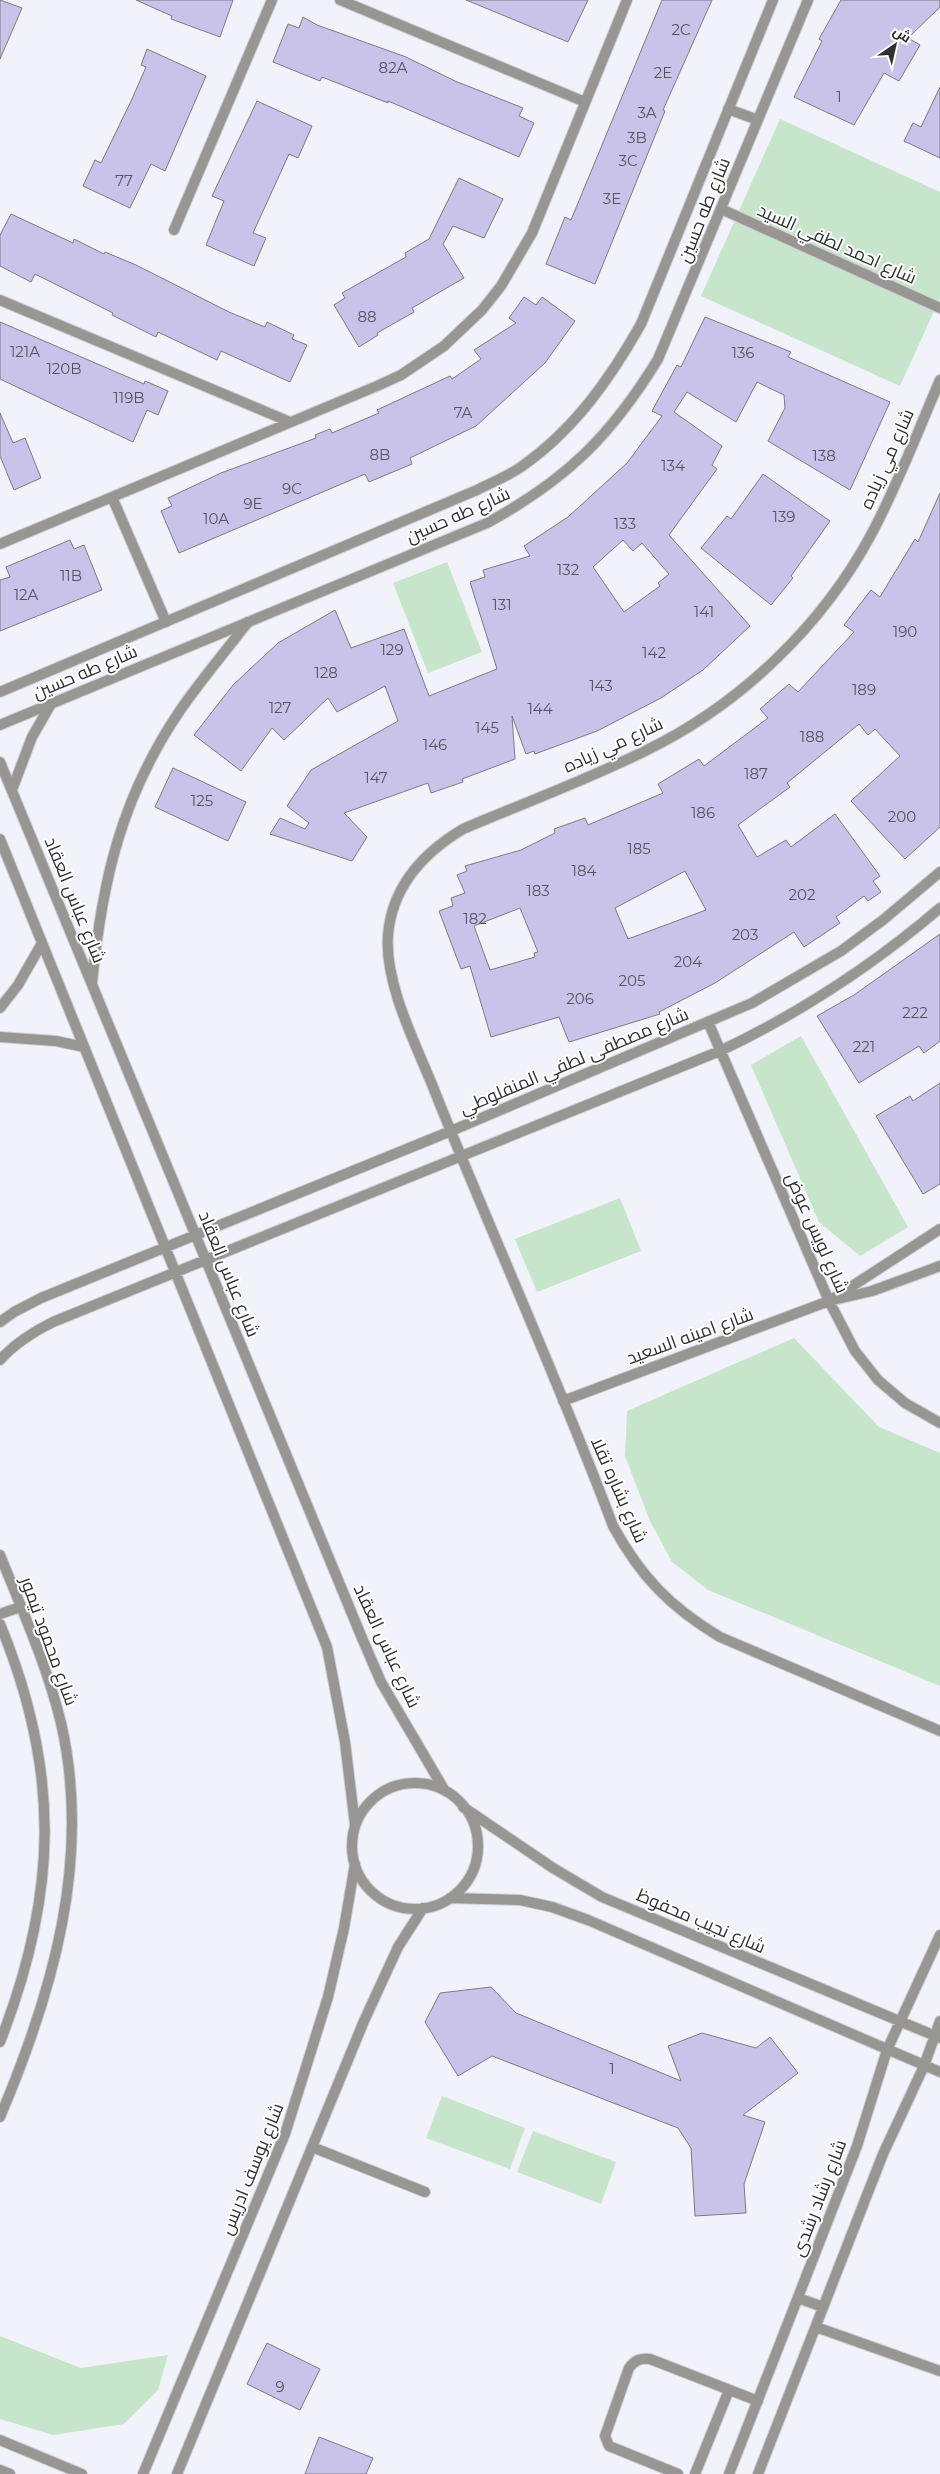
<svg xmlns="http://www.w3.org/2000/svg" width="940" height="2474" font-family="Montserrat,Cairo,sans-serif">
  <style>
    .green { fill: #c7e5cb }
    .building { fill: #c9c2e9; stroke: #7c7b82; fill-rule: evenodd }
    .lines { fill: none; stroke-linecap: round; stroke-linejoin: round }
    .service-casing { stroke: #cecfd6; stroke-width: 12 }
    .minor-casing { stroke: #cecfd6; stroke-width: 12 }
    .tertiary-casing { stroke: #cecfd6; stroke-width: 12 }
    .service { stroke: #989693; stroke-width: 10 }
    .minor { stroke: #989693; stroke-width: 10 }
    .tertiary { stroke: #989693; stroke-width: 10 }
    .labels { text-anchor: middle; stroke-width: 4; stroke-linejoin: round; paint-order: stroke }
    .number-label { font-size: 15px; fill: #565460 }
    .street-label { font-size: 18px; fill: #303033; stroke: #fff }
  </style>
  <rect width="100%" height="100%" fill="#f1f2fa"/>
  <path class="green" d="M780,119L940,192V298L900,386L701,296Z
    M447,562L482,652L428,673L393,583Z
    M801,1036L908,1227L860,1256L819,1222L751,1065Z
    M620,1198L641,1251L537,1292L515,1239Z
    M794,1338L879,1427L940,1453V1686L708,1590L672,1562L650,1521L625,1456L627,1411Z
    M442,2096L525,2128L510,2169L426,2138Z
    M533,2131L616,2162L601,2204L517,2172Z
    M0,2336L81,2368L168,2355L158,2390L124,2424L53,2435L0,2419Z"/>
  <path class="building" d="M0,0L22,8L0,59Z
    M136,0H233L220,37L171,19L172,16Z
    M466,0H588L568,42Z
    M662,0H712L663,110L665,111L595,284L546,264L565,217L571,220Z
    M841,0H940V7L908,38L920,45L899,81L884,73L854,125L794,97L822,41L819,39Z
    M303,17L317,25L406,57L455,81L523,108L519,116L534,123L519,157L388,101V103L322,77L320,81L273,62L288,24L299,28Z
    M147,49L206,76L165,171L151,164L130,208L83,186L95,160L101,163L132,99L146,67L141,65Z
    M940,87V158L904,141L913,123L921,127Z
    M257,101L312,126L298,158L289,154L253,233L266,238L254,266L206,245L224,201L212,196Z
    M459,178L503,199L484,238L453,226L443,244L464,278L412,308L414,312L377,333L378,335L359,347L334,305L345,298L342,293L406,257L405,253L429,239Z
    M11,214L73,243L74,239L104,254L105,252L136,265L229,312L265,327L267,322L294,335L292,339L307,345L290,382L221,351L217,360L158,332L156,337L112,315L113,313L35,274L31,282L0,266V235Z
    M524,297L536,305L542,297L575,321L545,363L476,426L410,458L412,464L369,482L365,474L179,553L161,511L172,506L168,498L221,473L316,438L315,435L330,429L332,433L379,413L377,410L450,376L452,379L481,359L474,350L516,323L509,318Z
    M705,317L791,352L788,357L890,402L850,490L768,441L785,408L784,395L757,382L736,422L687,392L674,412L722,446L712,465L717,469L669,535L750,626L703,670L661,698L597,731L535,754L534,751L526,754L512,716L515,759L462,779L463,782L431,793L428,783L344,813L367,837L352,861L270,834L280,818L305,829L309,823L287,806L311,770L398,721L385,686L337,712L328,698L284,740L272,728L241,771L194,735L233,685L278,643L335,610L351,648L404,629L429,696L497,669L470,582L485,577L483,570L530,556L524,546L568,517L627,463L662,416L652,411L677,365L681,367ZM623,540L633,551L642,543L669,574L658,583L660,586L624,612L593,567Z
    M0,322L144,384L145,381L168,391L158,415L147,410L133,442L0,379Z
    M0,413L13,443L25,438L41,478L14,490L0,456Z
    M763,474L830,521L791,576L793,578L771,605L701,548L727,516L731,519Z
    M940,493V827L905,859L851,801L900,756L875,729L868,735L859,724L787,783L790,787L738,825L757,857L786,840L791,847L835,814L880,876L873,881L881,892L868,901L864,896L836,917L840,923L804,947L794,932L715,983L659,1012L660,1014L569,1042L559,1017L491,1037L470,966L461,969L439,911L453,906L451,898L465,893L457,875L467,871L465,866L521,850L555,833L554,829L585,818L588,825L663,793L658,784L699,759L704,766L768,718L760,709L789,684L798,692L854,632L844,625L871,590L880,597L915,539L918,542ZM685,871L706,910L628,939L615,908ZM520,908L538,952L534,953L535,957L490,970L474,926Z
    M70,540L74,549L84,545L102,590L0,631V580L10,577L6,567Z
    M173,768L246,802L228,841L155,807Z
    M940,934V1041L924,1053L919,1046L859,1083L817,1016L854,995Z
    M940,1083V1184L923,1194L876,1116L910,1096L913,1101Z
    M491,1987L516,2013L681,2081L668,2046L702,2033L756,2048L770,2037L798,2073L743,2115L765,2122L744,2184L746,2213L695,2216L691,2148L678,2128L492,2056L458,2076L425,2022L440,1993Z
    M267,2343L320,2369L300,2410L247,2384Z
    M319,2437L373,2458L366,2474H305Z"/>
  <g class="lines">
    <g class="service-casing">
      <path id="service" d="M312,2147L425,2192
        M678,2474L609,2446L605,2436L629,2368C635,2360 640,2358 650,2359L758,2401
        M695,2474L729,2390"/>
    </g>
    <g class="minor-casing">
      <path id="minor" d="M340,0L585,102
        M721,209L940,308
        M174,230L272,0
        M0,300L290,422
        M940,380C918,431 898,484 872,533C823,625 741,704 647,750C587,780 524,803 463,829C423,853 392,887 388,935C384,986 419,1050 437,1097C494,1240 559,1381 613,1526C641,1577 670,1607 720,1637L940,1731
        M112,497L166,622
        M0,544L377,386L401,375L444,346L482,310L501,286L532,233L627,0
        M0,762L362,1638L381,1682L445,1791
        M0,839L327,1647L345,1742L355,1825
        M92,983C102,881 121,798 179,712C200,681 225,652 248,622
        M0,1008L18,985L42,943
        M708,1022L829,1301L855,1351L878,1380L905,1403L940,1423
        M0,1037L56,1041L84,1047
        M834,1298L940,1229
        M0,1322L14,1312L41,1298L451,1131L752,1003L841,951L883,920L940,872
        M0,1360C15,1343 33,1332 53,1322L720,1051C800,1013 872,966 940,908
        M563,1401L829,1301L872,1291L940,1266
        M0,1555C22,1610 47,1665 61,1723C92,1858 53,1992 0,2117
        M0,1614L20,1607
        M0,1624C61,1772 58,1894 0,2042
        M352 1846a63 63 0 1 1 126 0a63 63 0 1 1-126 0Z
        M463,1807L553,1868L602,1897L940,2038
        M450,1898L520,1900L552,1907L588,1920L940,2072
        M798,2298L823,2307
        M816,2327L940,2371
        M0,2440L82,2474
        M0,2470L10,2474
        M143,2474L285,2134L328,1997L344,1928L355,1864
        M177,2474L364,2021L398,1947L423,1908
        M729,2474L857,2146L887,2050L940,1935
        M758,2474L883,2154L924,2066L940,2021"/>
    </g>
    <g class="tertiary-casing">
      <path id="tertiary" d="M728,109L758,120
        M0,692L477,490C491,483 508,476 521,467C574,430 610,379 641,324L773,0
        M0,725L487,523C566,480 611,436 658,359L808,0
        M12,790L32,737L51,704"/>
    </g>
    <use href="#service" class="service"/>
    <use href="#minor" class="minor"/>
    <use href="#tertiary" class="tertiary"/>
  </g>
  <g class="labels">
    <g class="number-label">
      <text x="681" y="35">2C</text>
      <text x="393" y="73">82A</text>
      <text x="663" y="78">2E</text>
      <text x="839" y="102">1</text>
      <text x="647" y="118">3A</text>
      <text x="637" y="143">3B</text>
      <text x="628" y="166">3C</text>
      <text x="124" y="186">77</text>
      <text x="612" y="204">3E</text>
      <text x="367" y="322">88</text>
      <text x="25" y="357">121A</text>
      <text x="743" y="358">136</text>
      <text x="64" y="374">120B</text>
      <text x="129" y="403">119B</text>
      <text x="463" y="418">7A</text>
      <text x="380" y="460">8B</text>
      <text x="824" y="461">138</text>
      <text x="673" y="471">134</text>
      <text x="292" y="494">9C</text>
      <text x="253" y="509">9E</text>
      <text x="784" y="522">139</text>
      <text x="216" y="524">10A</text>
      <text x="625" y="529">133</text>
      <text x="568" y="575">132</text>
      <text x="71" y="581">11B</text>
      <text x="26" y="600">12A</text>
      <text x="502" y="610">131</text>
      <text x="704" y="617">141</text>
      <text x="905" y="637">190</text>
      <text x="392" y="655">129</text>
      <text x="654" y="658">142</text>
      <text x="326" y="678">128</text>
      <text x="601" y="691">143</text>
      <text x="864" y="695">189</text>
      <text x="280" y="713">127</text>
      <text x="540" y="714">144</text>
      <text x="487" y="733">145</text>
      <text x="812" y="742">188</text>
      <text x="435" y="750">146</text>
      <text x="756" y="779">187</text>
      <text x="376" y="783">147</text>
      <text x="202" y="806">125</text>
      <text x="703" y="818">186</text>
      <text x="902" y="822">200</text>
      <text x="639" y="854">185</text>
      <text x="584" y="876">184</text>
      <text x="538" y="896">183</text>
      <text x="802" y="900">202</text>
      <text x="475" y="924">182</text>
      <text x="745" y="940">203</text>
      <text x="688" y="967">204</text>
      <text x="632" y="986">205</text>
      <text x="580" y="1004">206</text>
      <text x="915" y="1018">222</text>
      <text x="864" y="1052">221</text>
      <text x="612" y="2074">1</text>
      <text x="280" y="2392">9</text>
    </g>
    <g class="street-label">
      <text transform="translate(704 210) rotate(-68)" y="6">شارع طه حسين</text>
      <text transform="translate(837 244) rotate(24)" y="6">شارع احمد لطفي السيد</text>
      <text transform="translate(887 459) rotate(-66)" y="6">شارع مي زياده</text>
      <text transform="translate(458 515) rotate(-24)" y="6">شارع طه حسين</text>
      <text transform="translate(85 672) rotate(-23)" y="6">شارع طه حسين</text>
      <text transform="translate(613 745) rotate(-25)" y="6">شارع مي زياده</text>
      <text transform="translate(75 900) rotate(68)" y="6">شارع عباس العقاد</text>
      <text transform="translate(574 1061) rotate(-23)" y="6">شارع مصطفى لطفي المنفلوطي</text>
      <text transform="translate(817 1233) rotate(66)" y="6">شارع لويس عوض</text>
      <text transform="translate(229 1274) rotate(68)" y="6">شارع عباس العقاد</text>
      <text transform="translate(690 1336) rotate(-20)" y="6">شارع امينه السعيد</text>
      <text transform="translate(619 1490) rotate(66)" y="6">شارع بشاره تقلا</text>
      <text transform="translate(49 1641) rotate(70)" y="6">شارع محمود تيمور</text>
      <text transform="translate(387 1646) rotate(65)" y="6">شارع عباس العقاد</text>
      <text transform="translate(701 1921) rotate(23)" y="6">شارع نجيب محفوظ</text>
      <text transform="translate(252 2169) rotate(-68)" y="6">شارع يوسف ادريس</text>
      <text transform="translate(819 2198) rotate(-69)" y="6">شارع رشاد رشدى</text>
    </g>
  </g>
  <g transform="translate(895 45) rotate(34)" stroke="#ffffff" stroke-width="4" paint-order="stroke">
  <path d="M0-4L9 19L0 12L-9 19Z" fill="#303033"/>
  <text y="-8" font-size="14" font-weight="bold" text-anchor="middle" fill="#303033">ش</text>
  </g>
</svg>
